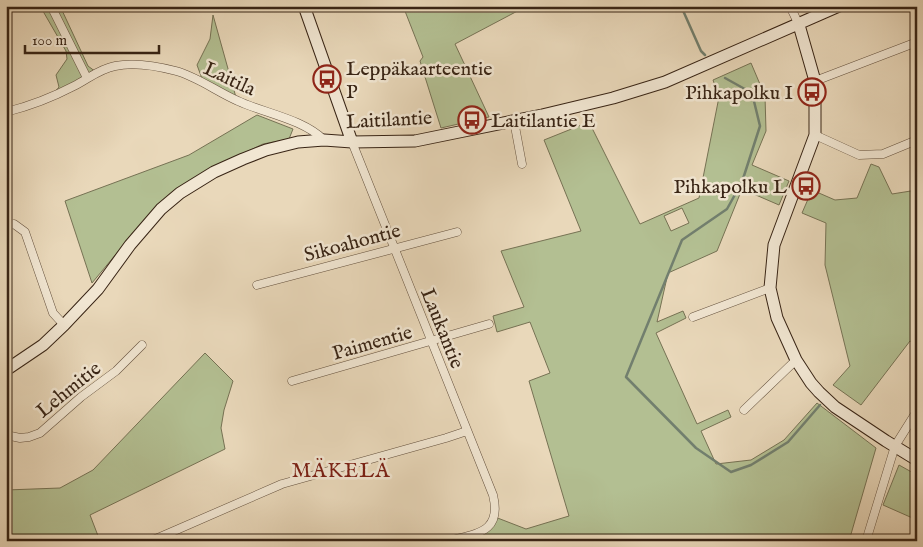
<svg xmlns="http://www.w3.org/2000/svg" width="923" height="547" font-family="'IM FELL English',serif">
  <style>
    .green { fill: #b3bf92; stroke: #767254; fill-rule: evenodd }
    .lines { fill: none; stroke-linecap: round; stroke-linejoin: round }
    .stream { stroke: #727f6e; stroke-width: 2.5 }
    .street-casing { stroke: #64513e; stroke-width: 9 }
    .secondary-casing { stroke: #382415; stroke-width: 13 }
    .street { stroke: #f1e6d2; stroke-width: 8 }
    .secondary { stroke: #f1e6d2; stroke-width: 11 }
    .labels { text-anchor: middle; stroke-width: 5; stroke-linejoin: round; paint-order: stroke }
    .poi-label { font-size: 20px; fill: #382415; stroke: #f1e6d2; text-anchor: start }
    .street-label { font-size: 20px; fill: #382415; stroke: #f1e6d2 }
    .neighbourhood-label { font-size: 21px; letter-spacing: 1px; fill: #7a1f14; stroke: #f1e6d2 }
  </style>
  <rect width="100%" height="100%" fill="#e9d8ba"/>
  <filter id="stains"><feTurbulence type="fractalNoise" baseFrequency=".004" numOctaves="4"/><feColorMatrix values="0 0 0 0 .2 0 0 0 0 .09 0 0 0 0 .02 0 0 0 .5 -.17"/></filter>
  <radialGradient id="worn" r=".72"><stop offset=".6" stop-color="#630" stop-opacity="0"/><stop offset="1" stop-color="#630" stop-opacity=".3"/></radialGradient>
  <path class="green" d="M40,6H60L88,66L96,72L50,98L59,87L56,75L67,59L66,51Z
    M403,6H527L455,44L489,117L441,128L420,61L423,57Z
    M213,15L237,101L204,84L197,65L210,39Z
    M751,63L765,96L766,131L752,165L789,181L779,205L742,189L717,251L668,273L657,322L683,311L686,318L656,333L697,424L728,410L731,417L701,431L716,464L751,460L784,440L817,403L876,448L849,541H482L479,533L495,517L526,529L569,516L529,381L550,373L530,322L497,332L493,316L524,307L501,251L581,231L544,140L589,122L640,224L699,198L719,97L713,80ZM682,208L689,223L671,231L664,216Z
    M257,115L293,129L289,139L263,144L210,169L126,242L92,283L65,201L189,155Z
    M871,164L879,167L892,194L917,190V345L910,341L861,405L833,385L850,366L825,265L826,223L802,213L812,190L835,200L857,198Z
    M205,353L233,381L224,410L221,428L225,449L90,515L100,541H6V490L60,488L93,470Z
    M899,465L917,475V520L883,505Z"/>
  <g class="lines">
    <path class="stream" d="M681,6L701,51L705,55
      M725,78L752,93L760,126L742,182L727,209L682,240L626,377L696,448L731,472L751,465L788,442L820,405"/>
    <g class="street-casing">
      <path id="street" d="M51,6L87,78
        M790,6L799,25
        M815,81L917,42
        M6,112C30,106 53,97 74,86C88,79 99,69 115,66C134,62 157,66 176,71C198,77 217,92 238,101C264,113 303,119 324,140
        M514,121L522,164
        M815,135L859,155L883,154L917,140
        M352,142L493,495C502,532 478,533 449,541
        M6,226L14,224L25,232L53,313L64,325
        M257,285L457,232
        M693,317L770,288
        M292,381L489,324
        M744,410L796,360
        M6,435L20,438L29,437L40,433L81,397L116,371L142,345
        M151,541L282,484L446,438L467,431
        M866,541L895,446L917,411"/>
    </g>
    <g class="secondary-casing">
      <path id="secondary" d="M304,6L352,142
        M799,25L815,81V135L774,245L770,288L777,318L796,360L811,383L819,392L835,407L886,441L917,460
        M6,370L43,345L64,325L98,289L130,245L161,209L180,193L214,172L243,159L266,150L298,142L324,140L352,142L415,141L542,115L613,98L665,82L839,6"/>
    </g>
    <use href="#street" class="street"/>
    <use href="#secondary" class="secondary"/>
  </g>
  <defs>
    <g id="bus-ring" transform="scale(1.4375)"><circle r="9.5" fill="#f1e6d2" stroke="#8f2418" stroke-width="1.5"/><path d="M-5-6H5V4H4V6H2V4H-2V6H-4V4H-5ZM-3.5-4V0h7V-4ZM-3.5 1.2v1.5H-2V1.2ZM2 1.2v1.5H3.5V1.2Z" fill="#8f2418"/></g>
  </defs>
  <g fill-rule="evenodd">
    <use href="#bus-ring" x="327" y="79"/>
    <use href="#bus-ring" x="812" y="92"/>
    <use href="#bus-ring" x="472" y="120"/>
    <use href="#bus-ring" x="806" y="186"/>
  </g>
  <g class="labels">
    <g class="poi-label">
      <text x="346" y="75">Leppäkaarteentie<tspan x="346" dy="23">P</tspan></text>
      <text x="793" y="99" text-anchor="end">Pihkapolku I</text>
      <text x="491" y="127">Laitilantie E</text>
      <text x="787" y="193" text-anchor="end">Pihkapolku L</text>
    </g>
    <g class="street-label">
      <text transform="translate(230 78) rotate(25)" y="7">Laitila</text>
      <text transform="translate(389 119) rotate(-3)" y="7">Laitilantie</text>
      <text transform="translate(352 242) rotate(-15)" y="7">Sikoahontie</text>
      <text transform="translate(443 328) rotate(68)" y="7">Laukantie</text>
      <text transform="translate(372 342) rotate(-16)" y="7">Paimentie</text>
      <text transform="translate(68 389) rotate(-39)" y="7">Lehmitie</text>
    </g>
    <g class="neighbourhood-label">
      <text x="341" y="477">MÄKELÄ</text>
    </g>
  </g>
  <rect width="923" height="547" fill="none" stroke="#e9d8ba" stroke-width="25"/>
  <rect x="8" y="8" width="908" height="532" fill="none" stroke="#382415" stroke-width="2.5"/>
  <rect x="12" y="12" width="898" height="522" fill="none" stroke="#382415"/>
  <path d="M25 45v8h134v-8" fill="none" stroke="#382415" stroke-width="2.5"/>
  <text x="32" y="45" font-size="15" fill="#382415" stroke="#f1e6d2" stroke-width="4" paint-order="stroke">100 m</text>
  <rect width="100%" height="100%" filter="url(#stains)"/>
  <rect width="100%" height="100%" fill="url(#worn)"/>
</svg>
